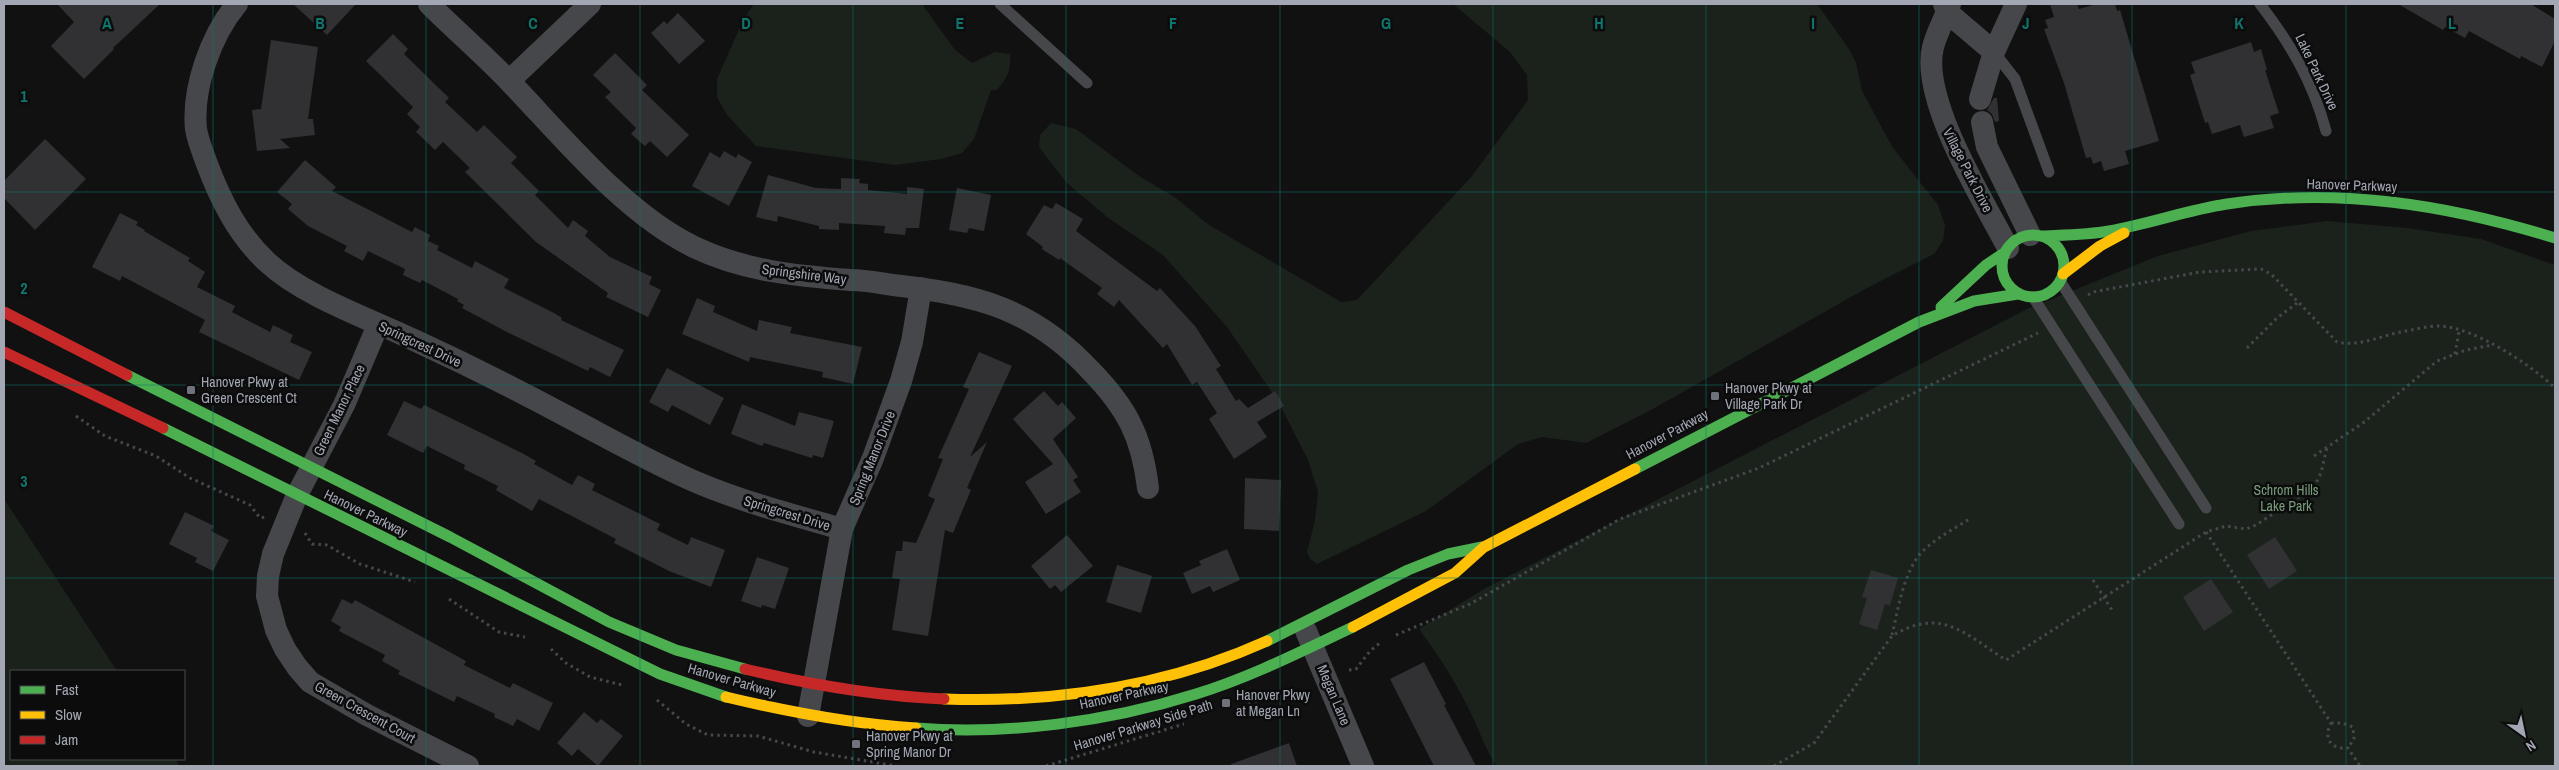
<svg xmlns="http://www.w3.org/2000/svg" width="2559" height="770" font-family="'Archivo Narrow',sans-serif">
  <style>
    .green { fill: #1b221c }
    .building { fill: #313134 }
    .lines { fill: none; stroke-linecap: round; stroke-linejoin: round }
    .path { stroke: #47484c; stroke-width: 3; stroke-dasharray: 2.5 4; stroke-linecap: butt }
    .lane { stroke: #46474a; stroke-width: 11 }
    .street { stroke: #46474a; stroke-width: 22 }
    .fast { stroke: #4caf50; stroke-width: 11 }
    .slow { stroke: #ffc107; stroke-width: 11 }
    .jam { stroke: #c62828; stroke-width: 11 }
    .grid { fill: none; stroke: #0f766e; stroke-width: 1; stroke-opacity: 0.55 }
    .poi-dot { fill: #6f727b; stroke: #0c0c0d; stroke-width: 2 }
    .labels { text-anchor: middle; stroke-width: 5; stroke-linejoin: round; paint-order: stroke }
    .street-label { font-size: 14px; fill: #a2a7b3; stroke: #0c0c0d }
    .poi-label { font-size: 14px; fill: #a2a7b3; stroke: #0c0c0d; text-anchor: start }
    .park-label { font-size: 14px; fill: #799e7b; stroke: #0c0c0d }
    .grid-label { font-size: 16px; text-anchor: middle; font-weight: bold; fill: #0f766e; stroke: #0c0c0d; stroke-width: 5; stroke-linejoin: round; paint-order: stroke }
  </style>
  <rect width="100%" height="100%" fill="#111112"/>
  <path class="green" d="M754,4H922L955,50L972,63L995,52L1010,54C1011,70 1008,77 997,90H991L974,139L962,153L941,159L895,165L756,146L727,115L717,97V79L744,18Z
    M1453,4H1817L1849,49L1856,63L1862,91L1893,148L1938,205L1945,225L1943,241L1934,254L1865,289L1651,410L1586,443L1542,437L1518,444L1426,511L1317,564L1310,559L1307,552L1315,521L1318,492L1308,460L1278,401L1227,327L1163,255L1107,217L1066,182L1039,147L1040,135L1051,123L1076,129L1139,176L1176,198L1209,225L1341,302L1357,300L1472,176L1528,100L1527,75L1510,52Z
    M2327,221L2407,228L2481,239L2555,265V766H1497C1487,752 1482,738 1475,722C1460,689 1441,658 1419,629L1484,589L2027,309L2158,256L2251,231Z
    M4,499L117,671H11V759H175L180,766H4Z"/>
  <path class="building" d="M57,4H160L113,48L114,49L84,79L51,46L74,22Z
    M293,4H356L327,35Z
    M2050,4H2077L2079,9L2097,4H2115L2117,11L2120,10L2159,141L2125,151L2129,164L2104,171L2101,161L2093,164L2091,157L2086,158L2064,83L2044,29L2048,28L2045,20L2054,17Z
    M2398,4H2531L2555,19V41L2542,67L2521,56L2520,59L2469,31L2465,38L2445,27L2443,30Z
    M678,13L705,41L679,64L651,33L664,21L667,24Z
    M393,34L408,49L404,54L449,98L445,102L477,132L484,125L517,157L511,163L539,191L535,195L568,228L573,220L588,231L585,236L610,257L652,277L649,284L661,290L648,317L606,297L608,293L536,242L465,172L470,168L443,142L435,150L416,132L420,127L407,114L413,107L366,61Z
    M271,40L318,47L308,119H313L315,135L280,139L290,148L257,151L252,110L261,109Z
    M2251,42L2254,52L2261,49L2267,70H2265L2279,113L2270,116L2274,128L2244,137L2240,125L2212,134L2208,122L2205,123L2190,75L2195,73L2191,62Z
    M615,53L647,85L642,90L689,135L667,157L650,141L645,146L631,134L636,128L605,97L611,92L593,75Z
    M1994,98H1997L1999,121L1995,122L1992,114L1987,110Z
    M45,139L86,179L35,230L4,198V181Z
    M724,151L736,158L738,154L752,162L729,206L692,186L710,152L720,158Z
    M305,160L336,187L332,191L412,232L415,227L430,235L428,241L439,246L437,250L472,268L475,261L509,279L504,288L554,313L562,318L561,320L624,350L610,377L590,367L588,371L505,331L462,308L464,305L457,301L458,299L422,280L420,283L403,275L405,269L368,251L363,261L344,251L347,246L308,226L288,209L292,204L277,192Z
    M768,175L816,188L841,189V178L860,179L859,183L868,184V190L907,194V187L924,189L919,228H906L905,235L884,233L885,226L839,223V230L819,229V226L778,216L777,222L756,217Z
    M957,188L991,195L984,231L969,228L967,233L949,230Z
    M1056,203L1083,219L1076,231L1157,291L1160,288L1195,326L1221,366L1216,369L1236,401L1239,399L1248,408L1275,391L1284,406L1257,422L1267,437L1234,459L1209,419L1217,413L1197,382L1192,385L1167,344L1163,348L1119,300L1114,307L1097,294L1102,288L1060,258L1059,260L1042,249L1043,247L1026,234L1044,205L1052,209Z
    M120,213L138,222L136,225L145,230L144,231L190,258L188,261L205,272L197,287L235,306L232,312L270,332L273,325L293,335L290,342L312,352L299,380L199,332L205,320L122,276L120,281L92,267Z
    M697,298L715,306L713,312L757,331L759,320L792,327L790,333L862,347L853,384L822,377L823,372L750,357L749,362L682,334Z
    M979,352L1012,366L970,457L987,442L967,488L971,490L953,533L945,530L928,636L892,630L900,579L892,578L896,551H902L903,541L916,543L935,499L928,496L943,459L938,458L969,389L963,387Z
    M667,368L724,398L710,425L672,405L668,412L649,402Z
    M1044,391L1058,406L1062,402L1076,418L1053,439L1078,477L1073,480L1081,492L1046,514L1025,482L1053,464L1013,419Z
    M404,401L421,409L424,405L522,453L536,461L534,464L572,485L578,475L595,484L592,490L660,524L657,530L688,545L691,537L725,550L711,587L669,571L614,543L616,539L539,499L532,511L496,490L498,486L464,469L465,465L427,446L423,453L387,435Z
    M742,404L795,426L799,412L834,421L823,458L813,455L812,458L764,443L762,446L731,434Z
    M1245,478L1281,480L1279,531L1244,529Z
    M185,512L214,526L211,531L229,540L213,571L195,562L197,558L169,544Z
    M1067,535L1093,566L1061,592L1055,585L1050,589L1031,566Z
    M2275,537L2297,571L2269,589L2247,555Z
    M1227,549L1240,580L1213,592L1210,586L1192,594L1183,573L1201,565L1199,561Z
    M757,557L789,568L775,609L762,605L761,608L741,601Z
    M1117,565L1152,576L1141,613L1106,602Z
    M1871,570L1898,578L1890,605L1885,604L1877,630L1859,624L1867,598L1862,597Z
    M2211,579L2233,612L2204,631L2183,597Z
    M342,599L352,604L355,600L466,661L464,665L510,688L513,683L553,703L539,731L517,719L513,726L494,717L495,714L457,696L454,702L398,674L400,671L382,661L385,655L339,631L341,627L331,621Z
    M1424,662L1446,704L1444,705L1476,766H1434L1390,679Z
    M584,712L597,723L601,719L623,736L598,766L578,749L572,756L557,743Z
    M1289,743L1297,766H1232L1231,764Z"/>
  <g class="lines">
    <path class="path" d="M2088,295L2093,292L2200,272L2261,269L2271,274L2337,342C2359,347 2380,336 2401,332C2412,330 2427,326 2439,326C2474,327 2530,364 2555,388
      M2247,348L2277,318L2297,303
      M2455,354L2459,331
      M76,416L105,436L156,456L190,478L250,505L260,518L266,517
      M2314,456L2363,423L2437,361L2466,350L2493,345
      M2206,532L2331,723C2323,738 2331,750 2348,748L2360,766
      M305,533L312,544L327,545L360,564L415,582
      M2093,580L2112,610
      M449,599L499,632L525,637
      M1396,635L1470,604L1620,519L1759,468L2038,333
      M1892,635C1898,610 1903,575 1920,554C1934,539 1954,529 1971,518
      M551,649L566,663L590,677L622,685
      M1349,670L1356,669L1370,651L1381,642
      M657,700L686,724L708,735L758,736L814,752L896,766
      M1236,708L1279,694L1304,698
      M2331,723H2342L2353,727L2354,739L2348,748
      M1046,766L1184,724
      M1774,766L1814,743L1892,636C1941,606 1965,634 2006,660L2206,532L2226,526L2246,529L2256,525L2314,487L2321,473L2327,447"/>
    <path class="lane" d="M1000,4L1087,83
      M2260,4C2290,43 2313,82 2326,131
      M1994,52L2015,79L2049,172
      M2060,281L2206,508
      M2033,297L2179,524"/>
    <path class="street" d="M237,4C211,35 192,88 196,129C198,141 203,153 207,164C221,201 238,235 267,262C303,296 370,319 414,340C466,364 518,390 568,417C610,439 652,463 696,482C743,502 793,515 842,529
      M429,4C455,30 483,54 509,81C563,137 624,213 694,247C744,271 797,276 851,280C865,280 879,283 893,285C975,294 1033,308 1091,371C1127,408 1142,437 1148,488
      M1944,4L1947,12L1994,52
      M1950,4C1945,18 1937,32 1933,47C1920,99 1983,200 2008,248
      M509,81L590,4
      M1980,99L1994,52L2016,4
      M1982,122L1987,147L2030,235
      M378,325L344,405L297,495L273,554L268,576L267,596L276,630L285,649L297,667L310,682L367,715L468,766
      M1306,631L1363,766
      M808,716L842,529L873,458L901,381L912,342L921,288"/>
    <path class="fast" d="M2002 266a31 31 0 1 1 62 0a31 31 0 1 1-62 0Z
      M2041,236C2064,235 2087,235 2109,231C2149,224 2187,210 2227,204C2339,187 2448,205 2555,238
      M1941,307L1986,265L2004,253
      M127,375L450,537L609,622L676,650L745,669
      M163,428L660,674L726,697
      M1635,469L1919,322L1974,301L2018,294
      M1267,641L1408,570L1448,554L1482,547
      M916,728C1009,735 1107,722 1196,694C1251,677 1302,651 1353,627"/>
    <path class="slow" d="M2063,274L2100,246L2124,233
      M1353,627L1455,573L1484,547L1635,469
      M726,697C789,712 851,724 916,728
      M944,699C1055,703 1165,687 1267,641"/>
    <path class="jam" d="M4,312L127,375
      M4,352L163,428
      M745,669C811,685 877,696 944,699"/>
  </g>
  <path class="grid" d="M213,4V766M426,4V766M640,4V766M853,4V766M1066,4V766M1280,4V766M1493,4V766M1706,4V766M1919,4V766M2132,4V766M2346,4V766M4,192H2555M4,385H2555M4,578H2555"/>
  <g class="poi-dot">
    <rect x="186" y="385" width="10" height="10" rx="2.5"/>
    <rect x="1710" y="391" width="10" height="10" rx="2.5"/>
    <rect x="1221" y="698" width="10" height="10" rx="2.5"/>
    <rect x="851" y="739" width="10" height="10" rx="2.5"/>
  </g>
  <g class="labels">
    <g class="street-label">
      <text transform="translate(2317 72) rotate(65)" y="5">Lake Park Drive</text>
      <text transform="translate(1968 170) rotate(63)" y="5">Village Park Drive</text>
      <text transform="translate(2352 185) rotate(2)" y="5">Hanover Parkway</text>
      <text transform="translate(804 274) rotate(7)" y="5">Springshire Way</text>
      <text transform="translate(420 344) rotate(25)" y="5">Springcrest Drive</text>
      <text transform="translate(339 410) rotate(-64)" y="5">Green Manor Place</text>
      <text transform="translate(1667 434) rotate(-28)" y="5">Hanover Parkway</text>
      <text transform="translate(872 458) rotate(-68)" y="5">Spring Manor Drive</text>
      <text transform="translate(366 513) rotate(26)" y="5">Hanover Parkway</text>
      <text transform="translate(787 513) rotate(17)" y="5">Springcrest Drive</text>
      <text transform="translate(732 680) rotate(16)" y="5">Hanover Parkway</text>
      <text transform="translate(1124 695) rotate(-12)" y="5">Hanover Parkway</text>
      <text transform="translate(1334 695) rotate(67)" y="5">Megan Lane</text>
      <text transform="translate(365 712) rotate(29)" y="5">Green Crescent Court</text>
      <text transform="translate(1143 725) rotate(-17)" y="5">Hanover Parkway Side Path</text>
    </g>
    <g class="poi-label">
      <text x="201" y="387">Hanover Pkwy at<tspan x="201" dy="16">Green Crescent Ct</tspan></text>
      <text x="1725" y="393">Hanover Pkwy at<tspan x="1725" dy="16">Village Park Dr</tspan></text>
      <text x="1236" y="700">Hanover Pkwy<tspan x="1236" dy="16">at Megan Ln</tspan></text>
      <text x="866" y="741">Hanover Pkwy at<tspan x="866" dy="16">Spring Manor Dr</tspan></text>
    </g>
    <g class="park-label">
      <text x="2286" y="495">Schrom Hills<tspan x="2286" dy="16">Lake Park</tspan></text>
    </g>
  </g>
  <g class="grid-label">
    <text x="107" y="29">A</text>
    <text x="320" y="29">B</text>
    <text x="533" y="29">C</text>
    <text x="746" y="29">D</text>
    <text x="960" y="29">E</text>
    <text x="1173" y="29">F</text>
    <text x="1386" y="29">G</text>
    <text x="1599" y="29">H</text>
    <text x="1813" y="29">I</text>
    <text x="2026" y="29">J</text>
    <text x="2239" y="29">K</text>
    <text x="2452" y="29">L</text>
    <text x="24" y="102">1</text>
    <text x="24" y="294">2</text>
    <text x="24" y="487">3</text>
  </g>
  <rect width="2559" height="770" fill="none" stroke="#a2a7b3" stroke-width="10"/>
  <rect x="10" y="670" width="175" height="90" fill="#0c0c0d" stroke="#484a4f"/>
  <rect x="20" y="686" width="25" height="8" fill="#4caf50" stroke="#484a4f"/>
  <text x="55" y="695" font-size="15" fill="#a2a7b3">Fast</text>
  <rect x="20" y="711" width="25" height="8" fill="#ffc107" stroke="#484a4f"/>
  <text x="55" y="720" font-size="15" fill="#a2a7b3">Slow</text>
  <rect x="20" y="736" width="25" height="8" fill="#c62828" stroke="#484a4f"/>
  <text x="55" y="745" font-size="15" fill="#a2a7b3">Jam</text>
  <g transform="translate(2524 735) rotate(147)" stroke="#0c0c0d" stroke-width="4" paint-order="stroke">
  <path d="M0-4L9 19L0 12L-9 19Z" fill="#a2a7b3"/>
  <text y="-8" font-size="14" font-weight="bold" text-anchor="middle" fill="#a2a7b3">N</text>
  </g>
</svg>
